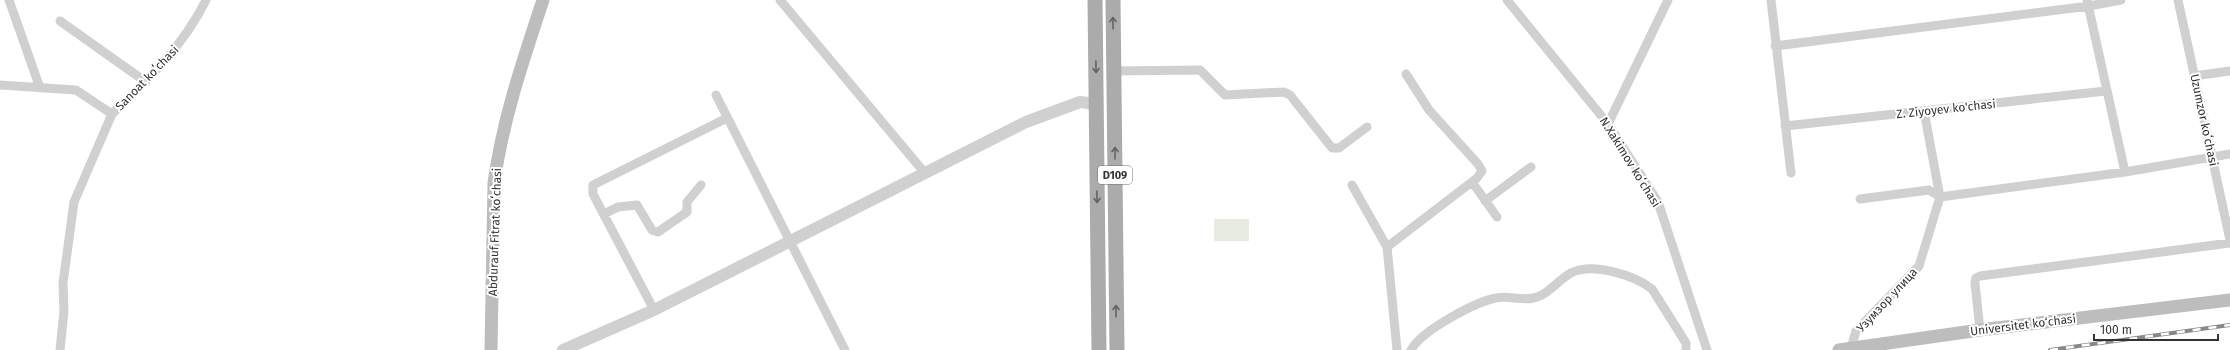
<svg xmlns="http://www.w3.org/2000/svg" width="2230" height="350" font-family="'Fira Sans',sans-serif">
  <style>
    .pitch { fill: #e6ecdf }
    .lines { fill: none; stroke-linecap: round; stroke-linejoin: round }
    .minor { stroke: #d0d0d0; stroke-width: 9 }
    .tertiary { stroke: #d0d0d0; stroke-width: 12 }
    .secondary { stroke: #bdbdbd; stroke-width: 13 }
    .primary { stroke: #ababab; stroke-width: 15 }
    .rail-casing { stroke: #888; stroke-width: 4 }
    .rail { stroke: #fff; stroke-width: 2.5; stroke-dasharray: 8; stroke-linecap: butt }
    .oneway { stroke: #636363 }
    .labels { text-anchor: middle; stroke-width: 4; stroke-linejoin: round; paint-order: stroke }
    .shield { fill: #fff; stroke: #707070; stroke-width: 1 }
    .shield-label { font-size: 11px; font-weight: bold; fill: #333 }
    .street-label { font-size: 12px; fill: #333; stroke: #fff }
  </style>
  <rect width="100%" height="100%" fill="#fff"/>
  <path class="pitch" d="M1214,219H1249V241H1214Z"/>
  <g class="lines">
    <path class="minor" d="M9,0L40,88
      M780,0L924,172
      M1507,0L1608,124L1658,202L1707,350
      M1771,0L1791,173
      M2087,0L2125,172
      M2178,0L2230,240
      M60,21L146,82
      M1775,46L2089,6L2121,0
      M1114,71L1200,70L1225,95L1284,92L1290,95L1332,148H1339L1367,127
      M2194,76L2230,71
      M0,85L76,90L112,114C148,80 184,45 206,0
      M716,95L845,350
      M1608,124L1668,0
      M1785,126L2106,91
      M1472,182L1497,217
      M1352,185L1387,247L1397,350
      M1860,199L1929,190L1940,197L2125,172L2230,154
      M1485,201L1531,167
      M604,214L618,207L637,205L652,230L658,232L687,212V202L701,185
      M1387,247L1477,178L1482,171L1478,164L1429,110L1406,74
      M654,310L593,194V185L727,118
      M1980,330L1975,283L1976,278L1980,276L2230,243
      M1851,348L1856,331L1919,266L1940,197L1924,111
      M60,350L64,311L63,283L74,202L112,114
      M1411,350C1421,331 1475,302 1496,298C1508,295 1520,301 1533,298C1547,296 1558,280 1571,273C1592,262 1634,275 1652,289L1686,343V350"/>
    <path class="tertiary" d="M563,350L654,310L1026,122L1080,102L1096,104"/>
    <path class="secondary" d="M491,350L494,183C503,118 523,61 543,0
      M1839,350L1980,330L2230,300"/>
    <path class="primary" d="M1095,0L1099,350
      M1113,0L1117,350"/>
    <g class="rail-casing">
      <path id="rail" d="M2050,350L2230,325"/>
    </g>
    <use href="#rail" class="rail"/>
  </g>
  <defs><path id="oneway-shaft" d="M-6 0H5M1.5-3L5.5 0L1.5 3" fill="none" stroke-width="1.6" stroke-linecap="round" stroke-linejoin="round"/></defs>
  <g class="oneway">
    <use href="#oneway-shaft" transform="translate(1113 23) rotate(-91)"/>
    <use href="#oneway-shaft" transform="translate(1096 67) rotate(89)"/>
    <use href="#oneway-shaft" transform="translate(1115 153) rotate(-90)"/>
    <use href="#oneway-shaft" transform="translate(1097 197) rotate(89)"/>
    <use href="#oneway-shaft" transform="translate(1116 311) rotate(-90)"/>
  </g>
  <g class="labels">
    <rect class="shield" x="1098" y="166" width="34" height="18" rx="3"/>
    <g class="shield-label">
      <text x="1115" y="179">D109</text>
    </g>
    <g class="street-label">
      <text transform="translate(147 78) rotate(-46)" y="4">Sanoat koʻchasi</text>
      <text transform="translate(1946 109) rotate(-6)" y="4">Z. Ziyoyev ko'chasi</text>
      <text transform="translate(2204 120) rotate(78)" y="4">Uzumzor koʻchasi</text>
      <text transform="translate(1630 162) rotate(58)" y="4">N.Xakimov koʻchasi</text>
      <text transform="translate(495 232) rotate(-88)" y="4">Abdurauf Fitrat koʻchasi</text>
      <text transform="translate(1887 300) rotate(-47)" y="4">Узумзор улица</text>
      <text transform="translate(2023 325) rotate(-7)" y="4">Universitet kо‘chasi</text>
    </g>
  </g>
  <path d="M2094 334v6h124v-6" fill="none" stroke="#333333" stroke-width="2"/>
  <text x="2100" y="334" font-size="12" fill="#333333" stroke="#ffffff" stroke-width="3" paint-order="stroke">100 m</text>
</svg>
